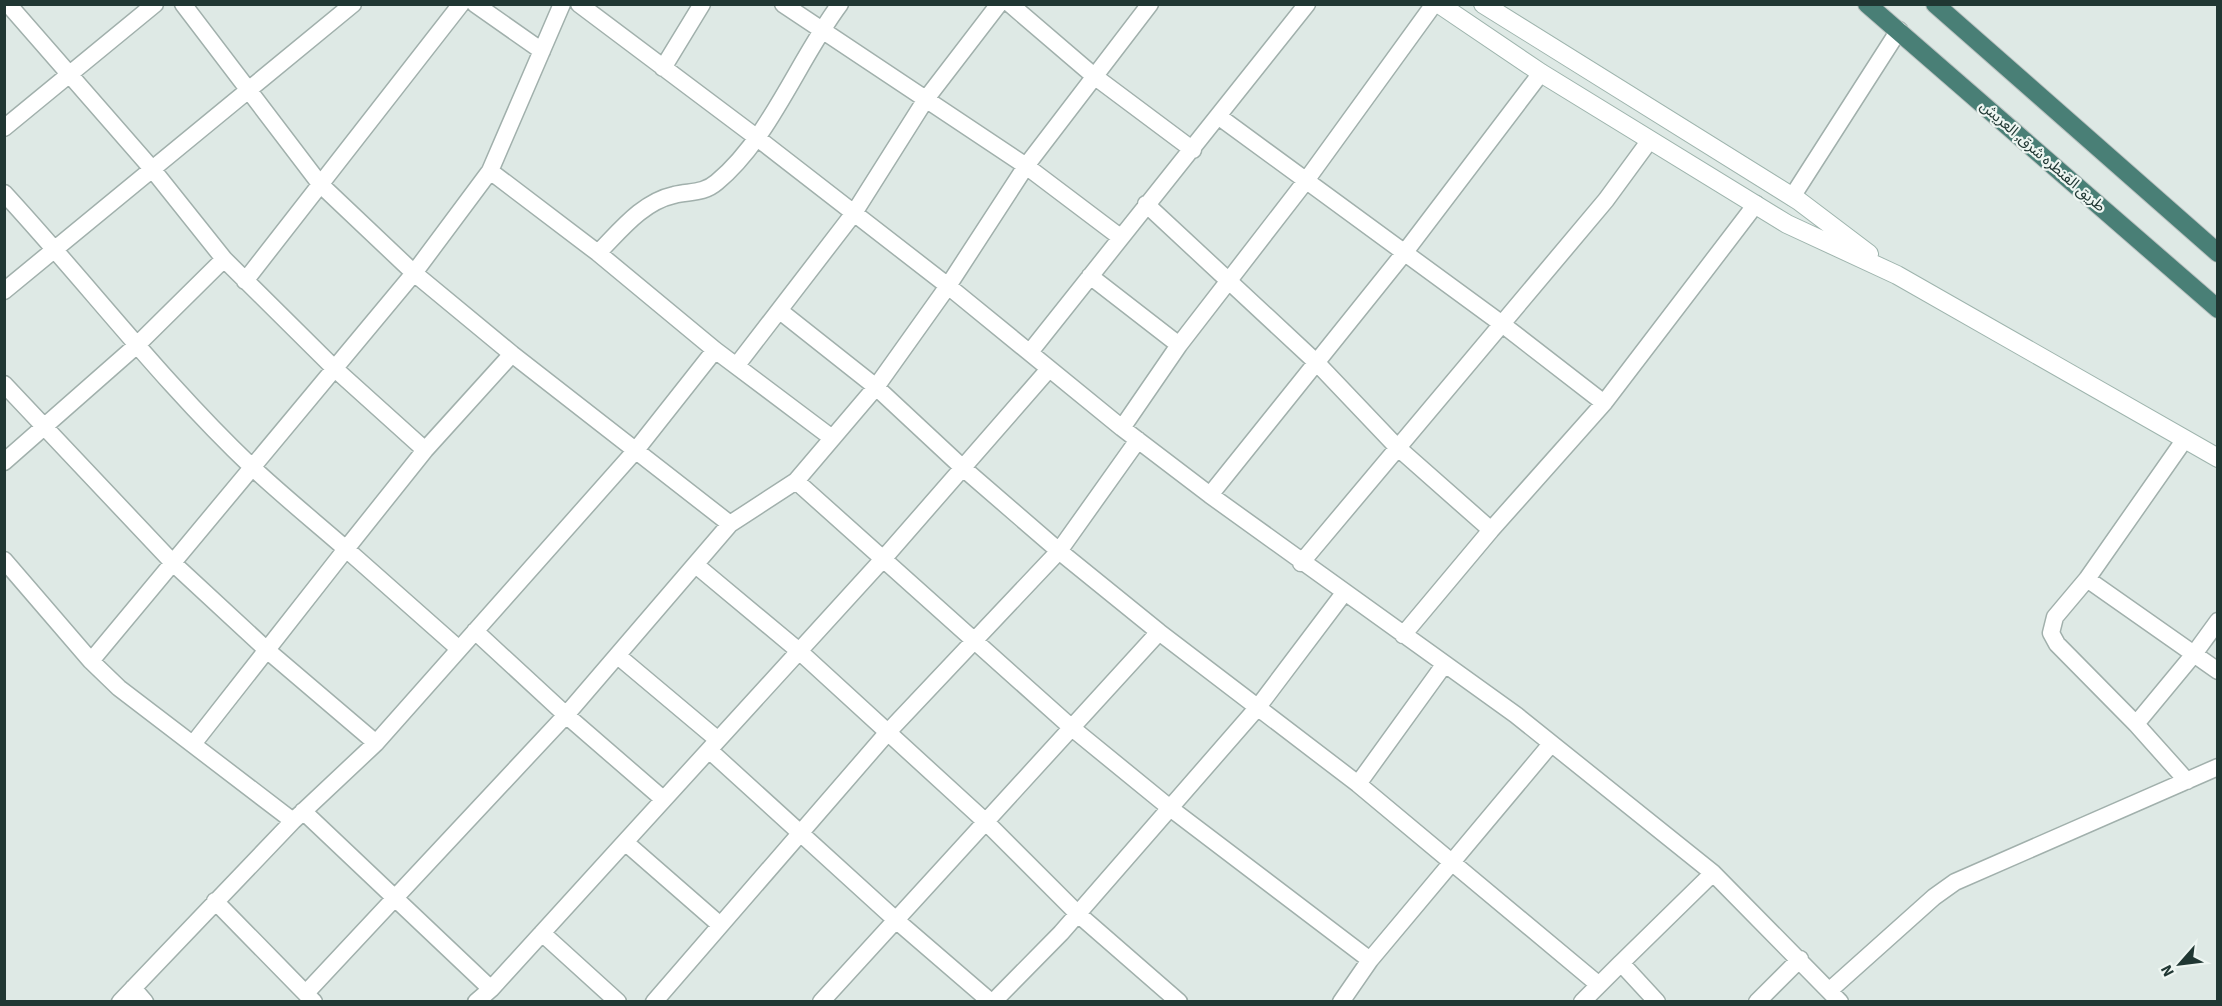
<svg xmlns="http://www.w3.org/2000/svg" width="2222" height="1006" font-family="'Source Sans 3','Noto Sans Arabic',sans-serif">
  <style>
    .lines { fill: none; stroke-linecap: round; stroke-linejoin: round }
    .minor-casing { stroke: #a1b0ac; stroke-width: 19 }
    .secondary-casing { stroke: #9eb4ad; stroke-width: 20 }
    .trunk-casing { stroke: #bcc3c2; stroke-width: 20 }
    .minor { stroke: #fff; stroke-width: 16 }
    .secondary { stroke: #fff; stroke-width: 18 }
    .trunk { stroke: #497f76; stroke-width: 18 }
    .labels { text-anchor: middle; stroke-width: 4.5; stroke-linejoin: round; paint-order: stroke }
    .street-label { font-size: 15px; fill: #203733; stroke: #eef6f2 }
  </style>
  <rect width="100%" height="100%" fill="#dee9e5"/>
  <g class="lines">
    <g class="minor-casing">
      <path id="minor" d="M183,4L320,184L414,273L512,354L730,524L796,481L876,387L948,286L1026,166L1150,4
        M475,4L542,51
        M579,4L756,137L948,286L1122,428L1210,495L1516,715L1713,873L1840,1002
        M783,4L1026,166L1120,237
        M1010,4L1094,76L1193,150
        M663,68L702,4
        M1218,116L1502,324L1604,403
        M4,128L155,4
        M490,171L598,253C620,231 642,202 674,195C690,191 703,194 717,182C770,138 798,60 840,4
        M4,193C88,284 163,383 253,468C283,496 315,522 346,549L425,450L334,368L224,259L153,170L8,4
        M1792,197L1899,30
        M1146,204L1317,363L1397,447L1491,530
        M598,253L715,350L832,438
        M1090,276L1179,345
        M245,281L461,4
        M4,291L353,4
        M780,311L876,387L963,468L1059,551L1159,632L1358,784L1599,985
        M1030,352L1307,4
        M737,365L854,213L926,99L999,4
        M4,384L174,564L268,651L376,743
        M1122,428L1179,345L1305,182L1434,4
        M2185,439L2087,579L2055,617L2051,633L2057,644L2136,724L2187,781
        M425,450L512,354
        M4,462L137,345L224,259
        M796,481L1072,728L1170,808L1370,960
        M1210,495L1405,252L1541,73
        M4,560L91,661L119,688L293,821
        M1301,563L1606,200L1650,140
        M697,566L799,651L987,823L1078,914L1179,1002
        M2087,579L2218,671
        M475,631L566,715L663,799
        M1403,635L1491,530L1604,403L1756,204
        M618,656L718,740
        M91,661L414,273L490,171L562,4
        M2136,724L2194,654L2218,621
        M193,744L346,549L459,649
        M709,750L897,921L991,1002
        M1358,784L1444,665
        M303,811L491,989
        M215,901L314,1002
        M719,924L625,842L884,558L1049,369
        M542,933L618,1002
        M133,988L145,1002
        M1830,990L1934,897L1955,882L2218,767
        M306,993L566,715L730,524
        M120,1002L293,821L376,743L636,450L715,350
        M476,1002L491,989L625,842
        M654,1002L888,732L1059,551L1138,440
        M821,1002L1159,632
        M993,1002L1061,933L1258,707L1344,593
        M1341,1002L1370,960L1551,744
        M1582,1002L1621,963
        M1657,1002L1621,963L1713,873
        M1757,1002L1800,959"/>
    </g>
    <g class="secondary-casing">
      <path id="secondary" d="M1439,4L1541,73L1787,224L1897,275L2218,458
        M1483,4L1799,201L1869,254"/>
    </g>
    <g class="trunk-casing">
      <path id="trunk" d="M1867,4L2218,309
        M1935,4L2218,253"/>
    </g>
    <use href="#minor" class="minor"/>
    <use href="#secondary" class="secondary"/>
    <use href="#trunk" class="trunk"/>
  </g>
  <g class="labels">
    <g class="street-label">
      <text transform="translate(2043 156) rotate(41)" y="5">طريق القنطره شرق, العريش</text>
    </g>
  </g>
  <rect width="2222" height="1006" fill="none" stroke="#203733" stroke-width="12"/>
  <g transform="translate(2180 964) rotate(242)" stroke="#eef6f2" stroke-width="4.5" paint-order="stroke">
  <path d="M0-4.5L10 22L0 15L-10 22Z" fill="#203733"/>
  <text y="-9" font-size="16" font-weight="bold" text-anchor="middle" fill="#203733">N</text>
  </g>
</svg>
